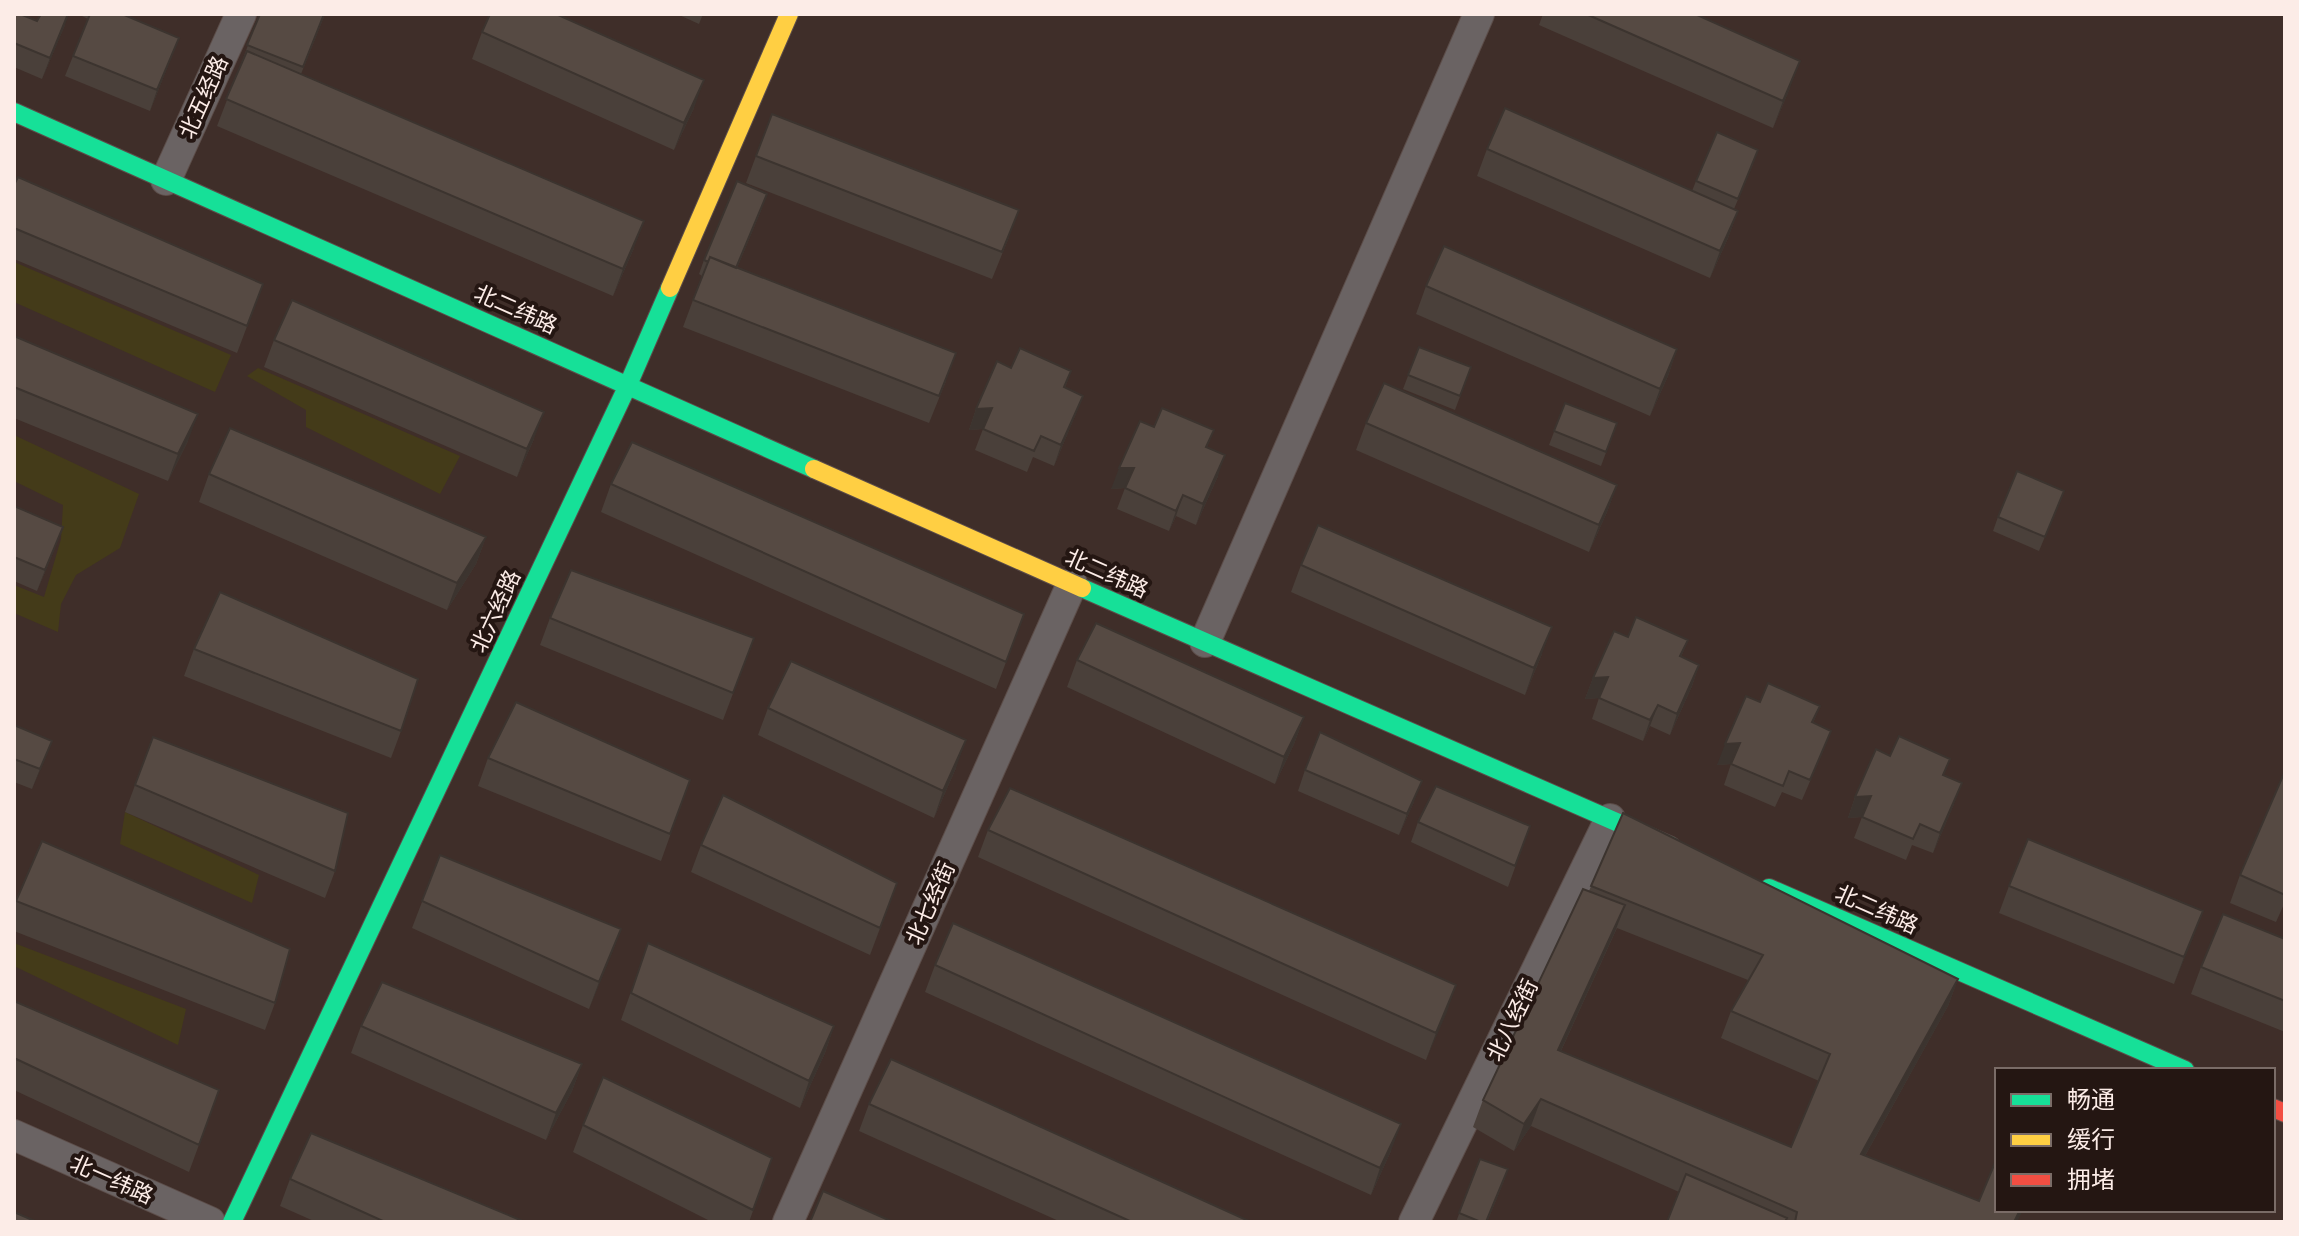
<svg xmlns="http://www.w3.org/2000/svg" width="2299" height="1236" font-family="'Open Sans','Noto Sans SC',sans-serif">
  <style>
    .green { fill: #443b19 }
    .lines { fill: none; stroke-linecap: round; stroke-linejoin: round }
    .street-casing { stroke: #5c4d49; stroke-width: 32 }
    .fast-casing { stroke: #5c4d49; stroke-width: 20 }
    .slow-casing { stroke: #5c4d49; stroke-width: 20 }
    .jam-casing { stroke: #5c4d49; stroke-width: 20 }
    .street { stroke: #6a6363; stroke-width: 30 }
    .fast { stroke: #16e098; stroke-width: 18 }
    .slow { stroke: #ffcf43; stroke-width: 18 }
    .jam { stroke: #f24e42; stroke-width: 18 }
    .wall { fill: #4a403a; fill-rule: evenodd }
    .shaded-wall { fill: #3c342f }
    .building { fill: #564a43; stroke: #3c342f; stroke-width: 2 }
    .labels { text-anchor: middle; stroke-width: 8; stroke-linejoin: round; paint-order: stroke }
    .street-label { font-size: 22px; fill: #fcece7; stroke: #241612 }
  </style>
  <rect width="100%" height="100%" fill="#3f2e29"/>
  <path class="green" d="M14,262L231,355L215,392L14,302Z
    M258,368L460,456L440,494L306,427V410L247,376Z
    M14,435L139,494L120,548L76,575L61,604L58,632L14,613V585L44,597L61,539L63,505L14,481Z
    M125,812L259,875L252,903L120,844Z
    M14,943L186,1009L178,1045L14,966Z"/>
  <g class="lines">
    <g class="street-casing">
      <path id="street" d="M166,180L241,14
        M1205,642L1479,14
        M14,1135L210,1222
        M788,1222L1072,584
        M1414,1222L1610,819"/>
    </g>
    <g class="fast-casing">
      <path id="fast" d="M14,112L814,469
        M1082,588L1671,846
        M1769,888L2185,1070
        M232,1222L628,385L670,288"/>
    </g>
    <g class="slow-casing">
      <path id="slow" d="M670,288L789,14
        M814,469L1082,588"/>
    </g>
    <g class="jam-casing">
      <path id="jam" d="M2273,1108L2285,1113"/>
    </g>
    <use href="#street" class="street"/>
    <use href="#fast" class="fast"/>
    <use href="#slow" class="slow"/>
    <use href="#jam" class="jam"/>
  </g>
  <path class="wall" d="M14,14L37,21L65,25L42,79L14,67Z
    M78,14H122L179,38L150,111L65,76L88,19Z
    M260,14H325L301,74L634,248L613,296L217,126Z
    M677,14H703L699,24Z
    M1543,14H1695L1790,88L1773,128L1539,25Z
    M482,32L694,108L674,150L472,59Z
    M1487,149L1692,191L1696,181L1753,164L1734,209L1738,211L1728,238L1710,278L1477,176Z
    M756,156L1009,237L992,279L746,183Z
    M14,185L263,284L237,353L14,259Z
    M762,208L737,268L946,381L929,423L683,327L702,276L699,274L704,260Z
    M1426,286L1677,349L1668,376L1650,416L1416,314Z
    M14,336L188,441L168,481L14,418Z
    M274,340L534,439L517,477L264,367Z
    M1419,347L1471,367L1455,410L1403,389Z
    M1011,368L1071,371L1065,388L1083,396L1075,416L1054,466L1033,457L1027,472L975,450L983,429L969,430L976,409Z
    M1565,403L1617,423L1601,466L1549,445Z
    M1366,423L1617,485L1607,512L1589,552L1356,450Z
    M1154,427L1214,430L1207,447L1218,476L1196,525L1176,516L1169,531L1117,509L1125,488L1111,489Z
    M209,474L486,537L476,564L447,610L199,502Z
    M611,484L1024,614L996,689L601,512Z
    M2064,491L2039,551L1993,531L1998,517Z
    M14,506L55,548L37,591L14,581Z
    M1301,565L1542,654L1525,695L1291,592Z
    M550,618L754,638L723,720L540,645Z
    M1628,637L1688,640L1681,657L1699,665L1692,686L1670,735L1650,726L1643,741L1592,719L1599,698L1585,699L1593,678Z
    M194,649L401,731L391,758L184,676Z
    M1077,660L1304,717L1294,744L1275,784L1067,687Z
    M1760,702L1820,706L1813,723L1831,731L1823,751L1802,800L1782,792L1775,807L1724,785L1731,764L1717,765Z
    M768,708L956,768L934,818L758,735Z
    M14,725L52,741L32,789L14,782Z
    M153,737L335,871L325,898L125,812Z
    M488,758L690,780L661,861L478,786Z
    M1305,770L1414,802L1399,835L1298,791Z
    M2285,771V902L2276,922L2230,903L2240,875Z
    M1944,776L1954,804L1933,853L1912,845L1906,860L1854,838L1862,817L1848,818L1855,797Z
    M1623,813L1958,979L1948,1006L1865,1156L2017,1222H1667L1679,1192L1531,1126L1514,1151L1473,1127L1483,1100L1589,891ZM1617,928L1748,980L1731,1011L1721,1038L1819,1081L1791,1147L1561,1051Z
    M1418,822L1530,826L1508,887L1411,842Z
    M988,830L1456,985L1426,1060L978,857Z
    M42,841L275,1003L265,1030L14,931V906Z
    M701,845L897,883L870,955L691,872Z
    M440,855L621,929L589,1009L412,928Z
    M2009,886L2203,911L2174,984L1999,913Z
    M2285,939V1032L2191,994L2201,967Z
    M648,943L834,1026L825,1053L800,1108L621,1020Z
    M935,965L1391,1151L1371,1195L925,992Z
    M14,1001L219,1090L189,1172L14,1090Z
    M361,1026L582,1064L572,1091L546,1140L351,1053Z
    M869,1104L1251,1222H1061L859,1131Z
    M583,1125L772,1158L749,1222H712L573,1152Z
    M1480,1159L1508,1169L1503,1183L1487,1222H1456Z
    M290,1179L525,1222H316L280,1206Z"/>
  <path class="shaded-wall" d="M69,14L65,25L42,79L50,58Z
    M179,38L171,58L150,111L157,90Z
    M1800,61L1790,88L1773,128L1783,101Z
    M704,80L694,108L674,150L684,123Z
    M1738,211L1728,238L1710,278L1720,251Z
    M644,221L634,248L613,296L623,269Z
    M1677,349L1668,376L1650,416L1660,389Z
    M1083,396L1075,416L1054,466L1061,445Z
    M992,408L984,429L969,430L976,409Z
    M544,412L534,439L517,477L527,449Z
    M198,414L188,441L168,481L178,454Z
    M1225,455L1218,476L1196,525L1203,504Z
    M1119,468H1134L1127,488L1111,489Z
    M1617,485L1607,512L1589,552L1599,525Z
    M1183,495L1176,516L1169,531L1176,511Z
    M63,527L55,548L37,591L45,570Z
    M486,537L476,564L447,610L457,583Z
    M1552,627L1542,654L1525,695L1534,668Z
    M1699,665L1692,686L1670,735L1677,714Z
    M1608,677L1601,698L1585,699L1593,678Z
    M1658,705L1650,726L1643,741L1650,720Z
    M1304,717L1294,744L1275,784L1284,757Z
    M966,740L956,768L934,818L943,791Z
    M52,741L44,762L32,789L40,769Z
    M1740,743L1733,764L1717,765L1725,744Z
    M1422,781L1414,802L1399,835L1407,814Z
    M1962,783L1954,804L1933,853L1940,833Z
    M1871,796L1863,817L1848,818L1855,797Z
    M1625,905L1615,932L1549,1077L1558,1050Z
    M2203,911L2193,938L2174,984L2184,957Z
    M621,929L611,956L589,1009L599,982Z
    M1958,979L1948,1006L1851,1181L1861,1154Z
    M1456,985L1447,1012L1426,1060L1436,1033Z
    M834,1026L825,1053L800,1108L809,1081Z
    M582,1064L572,1091L546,1140L556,1113Z
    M1541,1099L1531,1126L1514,1151L1524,1124Z
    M1401,1124L1391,1151L1371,1195L1380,1168Z
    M2020,1210H2023L2017,1222H2014Z"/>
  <path class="building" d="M14,14H20L37,21L41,14H68L50,58L14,43Z
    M90,14H122L179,38L157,90L73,56Z
    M260,14H324L303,67L247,45Z
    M490,14H556L704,80L684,123L482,32Z
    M1586,14H1695L1800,61L1783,101Z
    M247,51L644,221L623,269L226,99Z
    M1505,108L1738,211L1720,251L1487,149Z
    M772,114L1019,210L1002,252L756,156Z
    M1717,132L1758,150L1738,199L1696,181Z
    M18,177L263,284L247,326L14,228V185Z
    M737,181L767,194L736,268L710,257L708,262L704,260Z
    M1444,246L1677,349L1660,389L1426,286Z
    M710,257L956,353L939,396L693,300Z
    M292,300L544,412L527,449L274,340Z
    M14,336L198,414L178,454L14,387Z
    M1419,347L1471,367L1460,396L1408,375Z
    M1020,348L1071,371L1064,387L1083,396L1061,445L1041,436L1034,451L983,429L992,408L976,409L997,361L1011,368Z
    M1384,383L1617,485L1599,525L1366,423Z
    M1565,403L1617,423L1606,452L1554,431Z
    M1162,408L1214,430L1206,447L1225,455L1203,504L1183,495L1176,511L1125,488L1134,468H1119L1140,421L1154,427Z
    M230,428L486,537L457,583L209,474Z
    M632,442L1024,614L1006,662L611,484Z
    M2017,471L2064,491L2045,537L1998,517Z
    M14,506L63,527L45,570L14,557Z
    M1318,525L1552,627L1534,668L1301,565Z
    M571,570L754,638L733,693L550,618Z
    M220,592L418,679L401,731L194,649Z
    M1636,617L1688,640L1680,656L1699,665L1677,714L1658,705L1650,720L1599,698L1608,677L1593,678L1614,631L1628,637Z
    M1096,623L1304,717L1284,757L1077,660Z
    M791,661L966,740L943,791L768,708Z
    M1768,683L1820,706L1812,722L1831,731L1810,780L1789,771L1783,786L1731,764L1740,743L1725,744L1746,696L1760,702Z
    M516,702L690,780L670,834L488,758Z
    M14,725L52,741L40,769L14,759Z
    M1320,732L1422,781L1407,814L1305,770Z
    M1899,736L1950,759L1943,775L1962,783L1940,833L1920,824L1913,839L1862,817L1871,796L1855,797L1876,749L1890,756Z
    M153,737L348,813L335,871L135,785Z
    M2285,771V895L2240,875Z
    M1436,786L1530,826L1515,866L1418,822Z
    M1010,788L1456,985L1436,1033L988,830Z
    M723,795L897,883L880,928L701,845Z
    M1623,813L1958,979L1861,1154L1979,1201L1997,1158V1210H2020L2014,1222H1795L1797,1212L1541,1099L1524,1124L1483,1100L1583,889L1625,905L1558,1050L1791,1147L1830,1054L1731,1011L1763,955L1591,886Z
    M2028,839L2203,911L2184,957L2009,886Z
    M42,841L290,949L275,1003L16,901Z
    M440,855L621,929L599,982L422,901Z
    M2223,914L2285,939V1001L2201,967Z
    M953,923L1401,1124L1380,1168L935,965Z
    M648,943L834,1026L809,1081L631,993Z
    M382,982L582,1064L556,1113L361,1026Z
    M14,1001L219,1090L199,1145L14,1058Z
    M891,1059L1251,1222H1132L869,1104Z
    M603,1077L772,1158L753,1210L583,1125Z
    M311,1133L525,1222H385L290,1179Z
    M1480,1159L1508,1169L1486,1222H1481L1459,1213Z
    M1686,1174L1787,1218L1785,1222H1667Z
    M823,1191L893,1222H810Z
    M14,1212L37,1222H14Z"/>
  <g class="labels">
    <g class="street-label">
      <text transform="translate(203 97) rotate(-66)" y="8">北五经路</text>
      <text transform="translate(516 309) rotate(24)" y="8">北二纬路</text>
      <text transform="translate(1107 573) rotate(24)" y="8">北二纬路</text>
      <text transform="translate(495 611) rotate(-65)" y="8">北六经路</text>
      <text transform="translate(930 903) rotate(-66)" y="8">北七经街</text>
      <text transform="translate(1877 909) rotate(24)" y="8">北二纬路</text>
      <text transform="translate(1512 1020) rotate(-64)" y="8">北八经街</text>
      <text transform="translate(112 1179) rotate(24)" y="8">北一纬路</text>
    </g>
  </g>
  <rect width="2299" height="1236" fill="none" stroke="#fcece7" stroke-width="32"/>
  <rect x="1995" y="1068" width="280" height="144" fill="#241612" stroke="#7a6c67" stroke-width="2"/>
  <rect x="2011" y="1094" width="40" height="12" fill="#16e098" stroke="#7a6c67" stroke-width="2"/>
  <text x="2067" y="1108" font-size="24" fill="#fcece7">畅通</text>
  <rect x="2011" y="1134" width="40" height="12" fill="#ffcf43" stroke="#7a6c67" stroke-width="2"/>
  <text x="2067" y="1148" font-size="24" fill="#fcece7">缓行</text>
  <rect x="2011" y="1174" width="40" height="12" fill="#f24e42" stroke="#7a6c67" stroke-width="2"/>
  <text x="2067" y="1188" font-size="24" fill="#fcece7">拥堵</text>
</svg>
